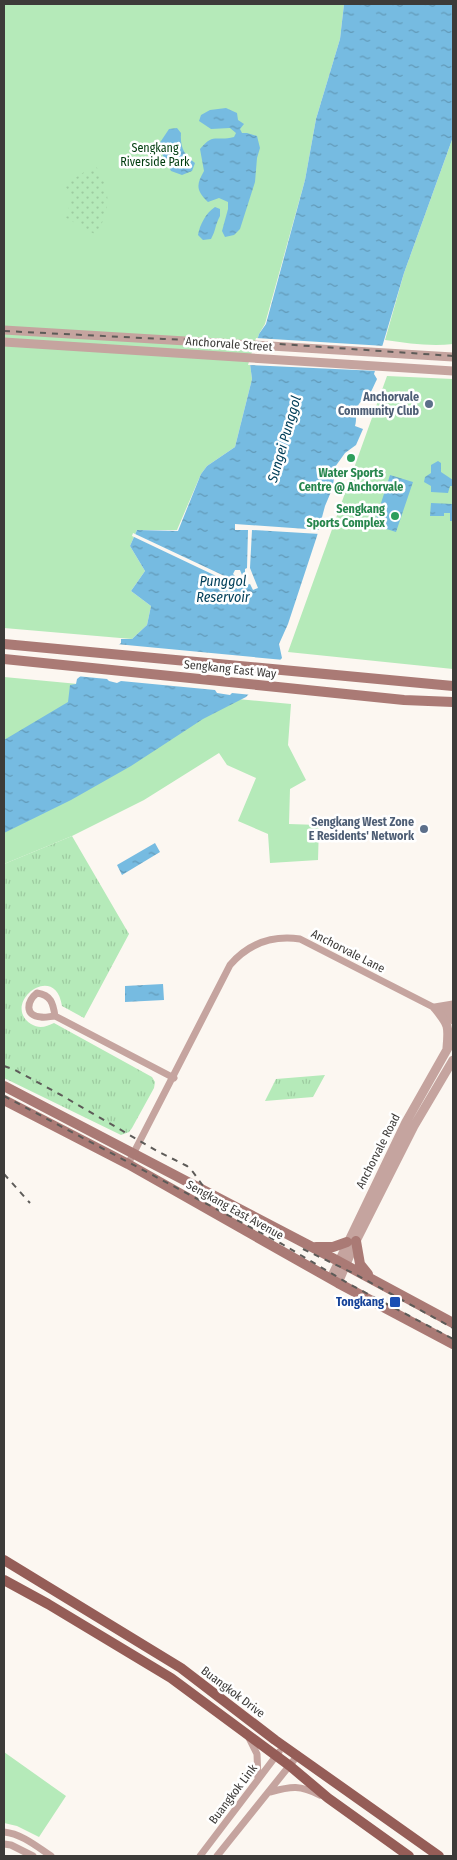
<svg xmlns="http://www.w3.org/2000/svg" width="457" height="1860" font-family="'Fira Sans Condensed',sans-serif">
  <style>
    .grass { fill: url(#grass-tufts) }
    .park { fill: #b5eab9 }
    .garden { fill: url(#garden-dots) }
    .water { fill: url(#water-ripples) }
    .pier { fill: #fcf7f1 }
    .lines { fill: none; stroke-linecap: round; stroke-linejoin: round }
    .minor { stroke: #c5a49f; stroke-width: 7 }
    .tertiary { stroke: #c5a49f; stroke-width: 9 }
    .secondary { stroke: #aa7a75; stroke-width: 10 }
    .primary { stroke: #955d57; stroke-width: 10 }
    .rail { stroke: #5d5b58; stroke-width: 2; stroke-dasharray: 6 6; stroke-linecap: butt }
    .service-dot { fill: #5c6f8a; stroke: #fff; stroke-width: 2 }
    .leisure-dot { fill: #2e9e5b; stroke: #fff; stroke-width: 2 }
    .transit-dot { fill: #1a4fb4; stroke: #fff; stroke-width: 2 }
    .labels { text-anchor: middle; stroke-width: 5; stroke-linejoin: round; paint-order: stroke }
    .park-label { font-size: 12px; fill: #003c0e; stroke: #fff }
    .street-label { font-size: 12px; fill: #3d3b39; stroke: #fff }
    .service-label { font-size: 12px; font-weight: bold; fill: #4e5e75; stroke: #fff; text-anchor: end }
    .leisure-label { font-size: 12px; font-weight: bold; fill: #27864d; stroke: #fff }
    .transit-label { font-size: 12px; font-weight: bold; fill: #164399; stroke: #fff; text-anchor: end }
    .water-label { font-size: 14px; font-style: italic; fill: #03405a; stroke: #fff }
  </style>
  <defs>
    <pattern id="grass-tufts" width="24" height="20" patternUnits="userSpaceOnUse" patternTransform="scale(1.25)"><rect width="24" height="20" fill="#b5eab9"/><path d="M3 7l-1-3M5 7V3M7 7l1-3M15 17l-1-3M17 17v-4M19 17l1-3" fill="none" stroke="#9dcaa0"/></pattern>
    <pattern id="garden-dots" width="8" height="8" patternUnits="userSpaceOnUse" patternTransform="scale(1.25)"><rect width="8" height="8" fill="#b5eab9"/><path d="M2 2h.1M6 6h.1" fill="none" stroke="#9dcaa0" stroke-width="1.8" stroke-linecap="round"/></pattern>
    <pattern id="water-ripples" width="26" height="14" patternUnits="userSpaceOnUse" patternTransform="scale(1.25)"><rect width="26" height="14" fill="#76bbe1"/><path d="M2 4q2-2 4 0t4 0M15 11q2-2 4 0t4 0" fill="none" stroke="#6299b7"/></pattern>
  </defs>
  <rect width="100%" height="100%" fill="#fcf7f1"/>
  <path class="grass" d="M72,836L129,934L84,1018L62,1006C55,960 0,1004 31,1024C39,1029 46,1027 54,1023L152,1077L155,1082L154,1088L132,1128L129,1132L121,1135L4,1078V864Z
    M325,1075L313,1097L265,1101L276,1079Z"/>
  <path class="park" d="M4,4H344L340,39L316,119L305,180L265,324L259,334L250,364L252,379L235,447L207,466L201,474L177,530H137L130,546L145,571L131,591L151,606L147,625L132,639L4,628Z
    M453,137V344C430,347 408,343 385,340L404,273Z
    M387,376L453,379V669L288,652Z
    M4,677L291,704L288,745L306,780L290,789L289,824L319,825L318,860L270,863L268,834L238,821L256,778L227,765L219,753L144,800L72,836L4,864Z
    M4,1752L66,1796L39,1837L17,1826L4,1823Z"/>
  <path class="garden" d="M95,165C112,191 111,209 96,235L63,216L70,206L71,194L64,185Z"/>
  <path class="water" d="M344,4H453V137L404,273L374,374L377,379L370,394L367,393C365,400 359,401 357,408C355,414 357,419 355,426L363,429L356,445L345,453L335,467L333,487L325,506L317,536L288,624L279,644L282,658L246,697L203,719L131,766L71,800L4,833V740L68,702L70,685L76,684L77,679L121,643V639H132L147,625L151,606L131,591L145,571L130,546L137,530L178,531L201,474L207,466L235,447L252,379L250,364L259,334L266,324L305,180L316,119L340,39Z
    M226,108L237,113L238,120L244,124L240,129L242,133H247L257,136L260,148L257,158L255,182L240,229L234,235L225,237L222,231L228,209V202L219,198L208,202C196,190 196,185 204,171L200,149C214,132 216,142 234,137L236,133L230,128L211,129L199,121L201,115L210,110Z
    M177,128L181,133C180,147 184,155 195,163L192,171L182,175L171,171L163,156L159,144L169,129Z
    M215,207L220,209V216C215,225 216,230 211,239L203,240L198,235C200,224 206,213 215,207Z
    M438,461L441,463V472L453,480V486H450L448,493L431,492V486L424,482L425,477L431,473V465Z
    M390,475L413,482L396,532L374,525Z
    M431,503L453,504V521H450V513H444V516H430Z
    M155,843L160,852L122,875L117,865Z
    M163,984L164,1000L125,1002V986Z"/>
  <path class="pier" d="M256,338L336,343L385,346L378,371L248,365Z
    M235,524L321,530L320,534L252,530L250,568L258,588L253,590L250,584L237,589L235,585L132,536L133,533L233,580L236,577L233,574L235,570H240L242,575L245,574V569L247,568L248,530H235Z
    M116,644L284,660L252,695L232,693L230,695L217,693L215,690L121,681L117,683L109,681L107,679L76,676Z"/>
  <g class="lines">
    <path class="minor" d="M37,993C51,995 53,1003 55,1016C51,1016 45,1018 41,1017C24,1016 27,1001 37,993Z
      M440,1010L453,1013
      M55,1016L174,1078
      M128,1164L230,965C249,943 272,935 300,939L435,1008L453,1021
      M248,1736L257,1754L258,1779
      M270,1792C292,1786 300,1785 320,1795
      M4,1832C22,1834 36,1846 51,1856
      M4,1844L11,1845L33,1856
      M200,1856L279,1752
      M217,1856L298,1755"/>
    <path class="tertiary" d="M4,330L453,357
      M4,342L453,371
      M435,1008C449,1025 449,1026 447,1048
      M435,1008L453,1005
      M331,1278L406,1122L453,1039
      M338,1283L356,1241L414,1126L453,1060"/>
    <path class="secondary" d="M4,644L453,686
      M4,659L404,700L453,702
      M4,1086L312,1247L453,1323
      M4,1100L128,1164L338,1283L453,1344
      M356,1241L360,1264L368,1274
      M316,1247H333L347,1242"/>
    <path class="primary" d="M4,1560L181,1668L275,1740L439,1856
      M4,1580L48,1604L171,1678L290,1766L328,1798L409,1856"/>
    <path class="rail" d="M4,331L163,339L236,341L453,356
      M4,1066L15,1070L61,1095L157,1151L187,1166L193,1172L216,1204
      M4,1096L282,1244L351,1285L453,1339
      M4,1174L30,1203
      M303,1249L355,1274L453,1328"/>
  </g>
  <g class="service-dot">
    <circle cx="429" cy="404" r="5"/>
    <circle cx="424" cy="829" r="5"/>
  </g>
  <g class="leisure-dot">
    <circle cx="351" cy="458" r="5"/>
    <circle cx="395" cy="516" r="5"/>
  </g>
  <rect class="transit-dot" x="389" y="1296" width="12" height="12" rx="2.5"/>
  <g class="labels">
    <g class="park-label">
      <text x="155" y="152">Sengkang<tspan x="155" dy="14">Riverside Park</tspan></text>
    </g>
    <g class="street-label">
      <text transform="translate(229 344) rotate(4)" y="4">Anchorvale Street</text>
      <text transform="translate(230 669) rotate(6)" y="4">Sengkang East Way</text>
      <text transform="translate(348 951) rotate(27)" y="4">Anchorvale Lane</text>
      <text transform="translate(378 1151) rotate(-63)" y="4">Anchorvale Road</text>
      <text transform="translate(235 1210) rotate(29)" y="4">Sengkang East Avenue</text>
      <text transform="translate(233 1692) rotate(37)" y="4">Buangkok Drive</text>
      <text transform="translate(233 1794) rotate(-53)" y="4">Buangkok Link</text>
    </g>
    <g class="service-label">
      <text x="419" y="401">Anchorvale<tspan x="419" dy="14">Community Club</tspan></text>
      <text x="414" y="826">Sengkang West Zone<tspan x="414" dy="14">E Residents' Network</tspan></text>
    </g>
    <g class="leisure-label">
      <text x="351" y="477">Water Sports<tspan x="351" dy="14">Centre @ Anchorvale</tspan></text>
      <text x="385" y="513" text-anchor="end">Sengkang<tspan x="385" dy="14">Sports Complex</tspan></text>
    </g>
    <g class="transit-label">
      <text x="384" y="1306">Tongkang</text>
    </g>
    <g class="water-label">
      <text transform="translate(284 439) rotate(-74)" y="5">Sungei Punggol</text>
      <text x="223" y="586">Punggol<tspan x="223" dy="16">Reservoir</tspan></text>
    </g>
  </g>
  <rect width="457" height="1860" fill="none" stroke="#3d3b39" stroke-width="10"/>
</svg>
